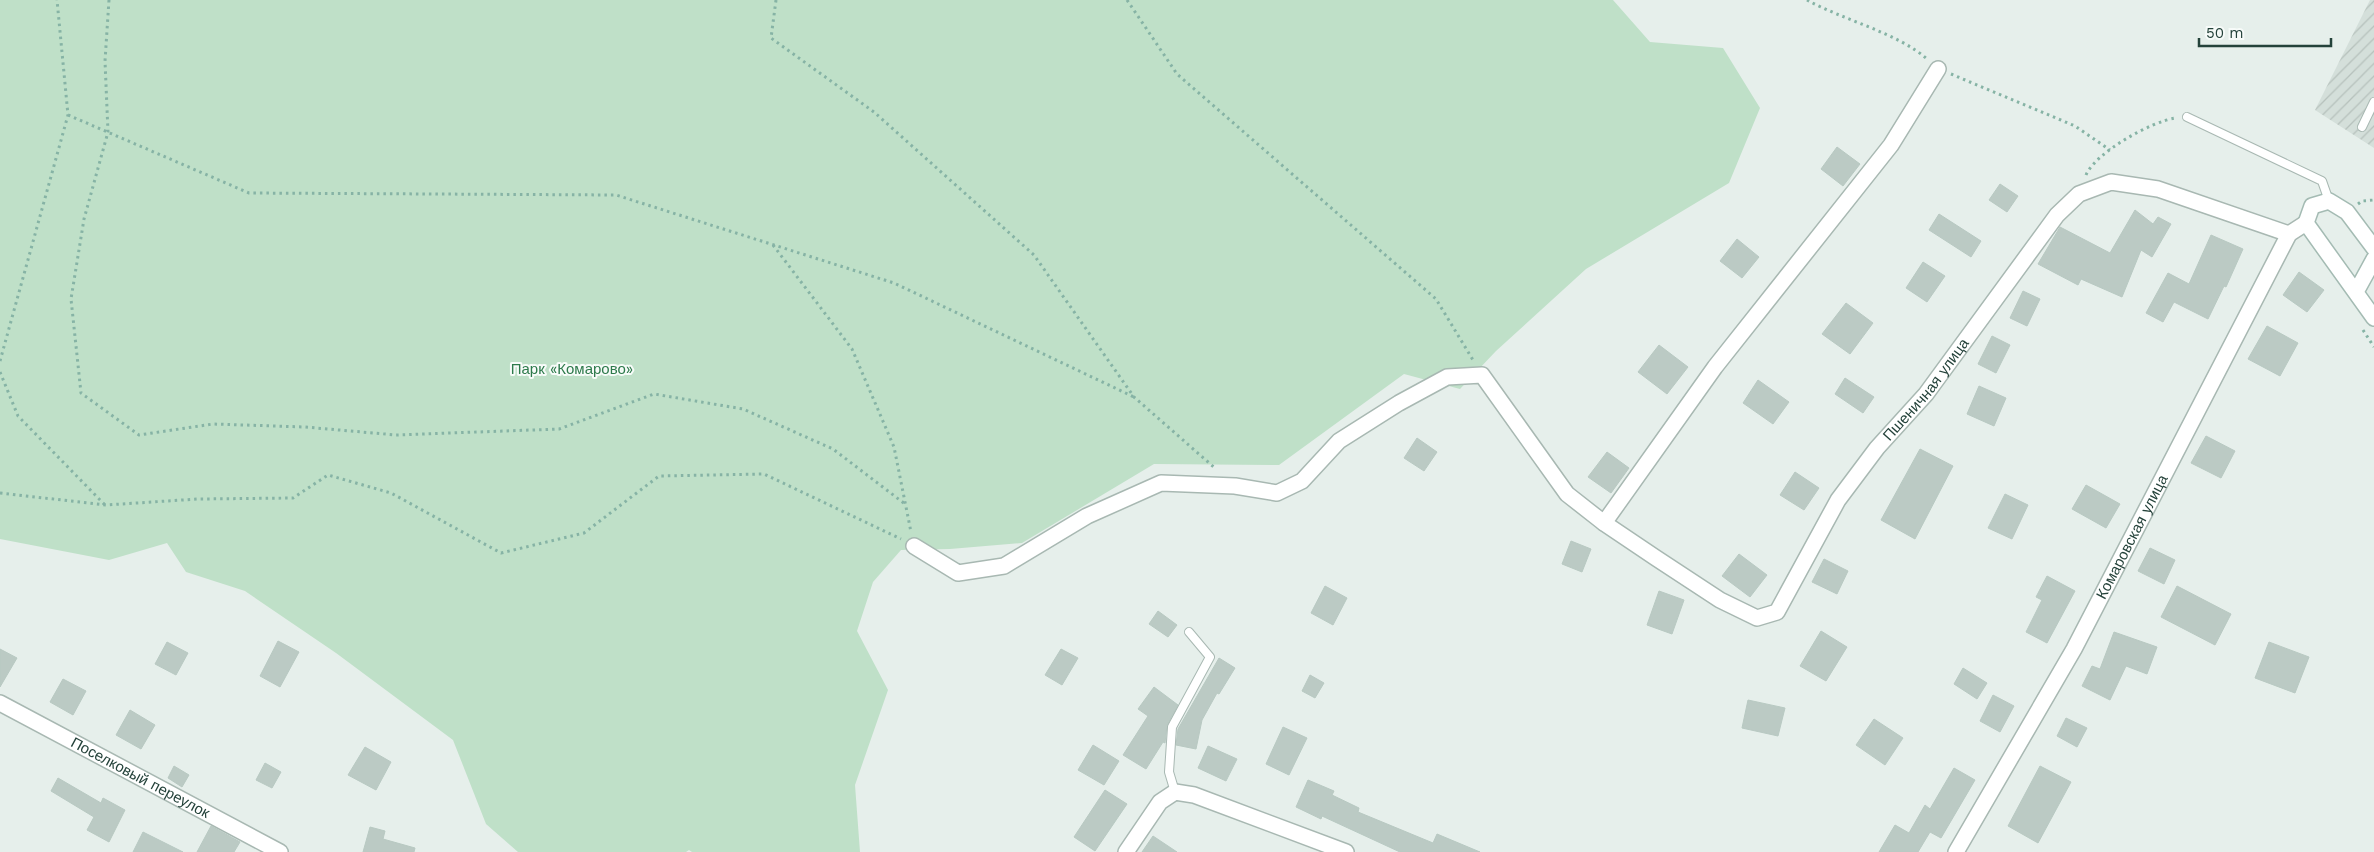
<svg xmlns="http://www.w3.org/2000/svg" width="2374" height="852" font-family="'Work Sans',sans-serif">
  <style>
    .industrial { fill: url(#industrial-furrows) }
    .park { fill: #bfe0c8 }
    .building { fill: #bbcac4; stroke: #b8c9c2 }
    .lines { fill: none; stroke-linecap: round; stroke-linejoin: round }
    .lane-casing { stroke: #a8b8b2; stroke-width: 10 }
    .street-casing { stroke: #a8b8b2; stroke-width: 18 }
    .secondary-casing { stroke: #a4bbb3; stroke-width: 18 }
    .path { stroke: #86b3a5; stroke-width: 3; stroke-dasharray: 2.5 4; stroke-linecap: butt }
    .lane { stroke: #fff; stroke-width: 8 }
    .street { stroke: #fff; stroke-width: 15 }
    .secondary { stroke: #fff; stroke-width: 15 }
    .labels { text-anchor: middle; stroke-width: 4; stroke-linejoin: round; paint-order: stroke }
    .park-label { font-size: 15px; fill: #2d7a4b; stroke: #f7fbf9 }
    .street-label { font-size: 15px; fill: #24423a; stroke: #f7fbf9 }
  </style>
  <defs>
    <pattern id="industrial-furrows" width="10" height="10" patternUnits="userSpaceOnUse" patternTransform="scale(1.25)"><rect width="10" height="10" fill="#d4dfda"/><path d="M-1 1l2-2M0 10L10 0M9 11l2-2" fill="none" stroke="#b6c1bc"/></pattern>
  </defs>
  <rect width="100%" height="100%" fill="#e6efeb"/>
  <path class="industrial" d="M2370,0H2374V148L2315,110Z"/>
  <path class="park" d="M0,0H1613L1650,42L1723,48L1760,108L1729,183L1586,269L1496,351L1460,389L1404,374L1279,465L1154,464L1022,543L950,549L901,550L873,582L857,631L888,690L855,785L860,852H692L689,850L686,852H518L486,824L453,740L336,653L245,591L186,572L167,543L109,560L0,539Z"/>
  <path class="building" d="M1837,147L1860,164L1843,186L1821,169Z
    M2000,184L2018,196L2007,212L1989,200Z
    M2135,210L2153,224L2158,217L2171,224L2152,257L2141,250L2122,297L2081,279L2078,285L2038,264L2060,227L2110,253Z
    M1939,214L1981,241L1971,257L1929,230Z
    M2211,235L2243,249L2226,287L2224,286L2208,319L2174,302L2163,322L2146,313L2168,273L2189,284Z
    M1737,239L1759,257L1742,278L1720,261Z
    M1923,262L1945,276L1927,302L1906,288Z
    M2299,272L2324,290L2307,312L2283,295Z
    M2023,291L2040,299L2027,326L2010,318Z
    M1846,303L1873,323L1850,354L1822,334Z
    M2267,326L2298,343L2280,376L2248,359Z
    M1992,336L2010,345L1996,373L1978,364Z
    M1659,345L1688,367L1667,394L1638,372Z
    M1845,378L1874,397L1863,413L1835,394Z
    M1758,380L1789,402L1773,424L1743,403Z
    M1979,386L2006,398L1994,426L1967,414Z
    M2206,436L2235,451L2221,478L2191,463Z
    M1417,438L1437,452L1424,471L1404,458Z
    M1920,449L1953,466L1915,539L1881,520Z
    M1607,452L1629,468L1611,493L1588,477Z
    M1795,472L1819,488L1804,510L1780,495Z
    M2086,485L2120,504L2106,528L2072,509Z
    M2005,494L2028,505L2012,539L1988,528Z
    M1571,541L1591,549L1582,572L1562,564Z
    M2150,548L2175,560L2164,584L2138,571Z
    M1739,554L1767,575L1750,597L1722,576Z
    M1824,559L1848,571L1837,594L1812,582Z
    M2047,576L2075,591L2047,643L2026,632L2042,600L2036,597Z
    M1325,586L1347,598L1333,625L1311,613Z
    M2177,586L2231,614L2215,645L2161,617Z
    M1659,591L1684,600L1672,634L1647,625Z
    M1158,611L1177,625L1168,637L1149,624Z
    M1821,631L1847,647L1826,681L1800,666Z
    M2114,632L2157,647L2147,674L2126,666L2110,700L2082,686L2092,666L2100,669Z
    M278,641L299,652L280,687L260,676Z
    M167,642L188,653L176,675L155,664Z
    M2269,642L2309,657L2295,693L2255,678Z
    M0,649L17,658L0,687Z
    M1061,649L1078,658L1062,685L1045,675Z
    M1219,658L1235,668L1219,694L1217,693L1202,720L1196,749L1176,745L1178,729Z
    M1963,668L1987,683L1977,699L1954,684Z
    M1310,675L1324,683L1315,698L1302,691Z
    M63,679L86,691L73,715L50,702Z
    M1154,687L1178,705L1167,725L1165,743L1163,742L1146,769L1123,755L1148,716L1138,709Z
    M1993,695L2014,706L2000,732L1980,721Z
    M1748,700L1785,708L1778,736L1742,728Z
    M130,710L155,725L141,749L116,735Z
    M2066,718L2087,728L2077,747L2057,736Z
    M1874,719L1903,738L1885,765L1856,745Z
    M1283,727L1307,738L1289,775L1266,764Z
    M1093,745L1119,761L1104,785L1078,770Z
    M1208,746L1237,759L1226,781L1198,768Z
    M365,747L391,762L376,790L348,775Z
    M265,763L281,772L272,788L256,780Z
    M174,766L189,775L182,787L168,778Z
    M2040,766L2071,782L2038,843L2008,826Z
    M1954,768L1975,780L1941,838L1930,832L1918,852H1879L1895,825L1909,833L1925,805L1930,809Z
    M58,778L101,803L103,798L125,810L109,842L87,830L94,817L51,791Z
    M1308,780L1334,791L1332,795L1359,808L1358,812L1433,843L1437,834L1480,852H1400L1322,816L1321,819L1296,807Z
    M1105,790L1127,804L1095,851L1074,837Z
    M211,826L240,842L234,852H197Z
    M370,827L385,831L383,839L415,848L414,852H363Z
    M143,832L183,852H133Z
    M1153,836L1177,852H1142Z"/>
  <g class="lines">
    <g class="lane-casing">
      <path id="lane" d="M2187,117L2322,181L2329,201
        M2362,127L2374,102
        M1175,792L1169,772L1172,727L1210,657L1189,632"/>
    </g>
    <g class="street-casing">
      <g id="street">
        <path d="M1604,523L1715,367L1891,145L1938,69"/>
        <path id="s1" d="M914,546L958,573L1004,566L1087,516L1161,483L1235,486L1277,493L1302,481L1339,441L1399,403L1447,377L1482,375L1567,494L1604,523L1656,558L1720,600L1757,618L1777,612L1838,500L1877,448L1926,394L2057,215L2079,194L2111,182L2158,189L2289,234"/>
        <path id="s2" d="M0,703L280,852"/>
        <path d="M1126,852L1160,802L1175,792L1194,795L1346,852"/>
        <path id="s3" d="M1956,852L2074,649L2289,234L2306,223"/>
      </g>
    </g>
    <g class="secondary-casing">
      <path id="secondary" d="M2374,248L2347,212L2329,201L2312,206L2306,223L2374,318
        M2356,292L2374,259"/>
    </g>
    <path class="path" d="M109,0L105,61L108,132L84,219L71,299L81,393L139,435L213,424L305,427L396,435L559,429L654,394L743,409L833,449L905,504
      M776,0L771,38L874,112L1034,255L1134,397L1216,469
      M1127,0L1177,74L1436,299L1473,360
      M1807,0C1843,20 1898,33 1927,59
      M1951,74L2075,126L2110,150
      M68,115L249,193L616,195L894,283L1134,397
      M2086,175C2096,152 2152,121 2176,118
      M2358,204L2362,201L2374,200
      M773,245L852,349L894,447L911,532
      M2363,330L2374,347
      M0,361L68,115L57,0
      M0,372L18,416L105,505
      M0,493L106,505L198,499L293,498L328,475L391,493L501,553L584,533L659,476L764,474L901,539"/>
    <use href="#lane" class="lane"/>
    <use href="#street" class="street"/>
    <use href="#secondary" class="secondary"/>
  </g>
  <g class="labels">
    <g class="park-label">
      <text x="572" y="374">Парк «Комарово»</text>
    </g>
    <g class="street-label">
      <text dy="5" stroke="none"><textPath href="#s1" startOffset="1299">Пшеничная улица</textPath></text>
      <text dy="5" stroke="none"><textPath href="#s3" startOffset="361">Комаровская улица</textPath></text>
      <text dy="5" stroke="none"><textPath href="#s2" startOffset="159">Поселковый переулок</textPath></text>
    </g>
  </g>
  <path d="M2199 38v8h132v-8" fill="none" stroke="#24423a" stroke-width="2.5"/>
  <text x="2206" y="38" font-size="15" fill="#24423a" stroke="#f7fbf9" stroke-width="4" paint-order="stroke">50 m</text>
</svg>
